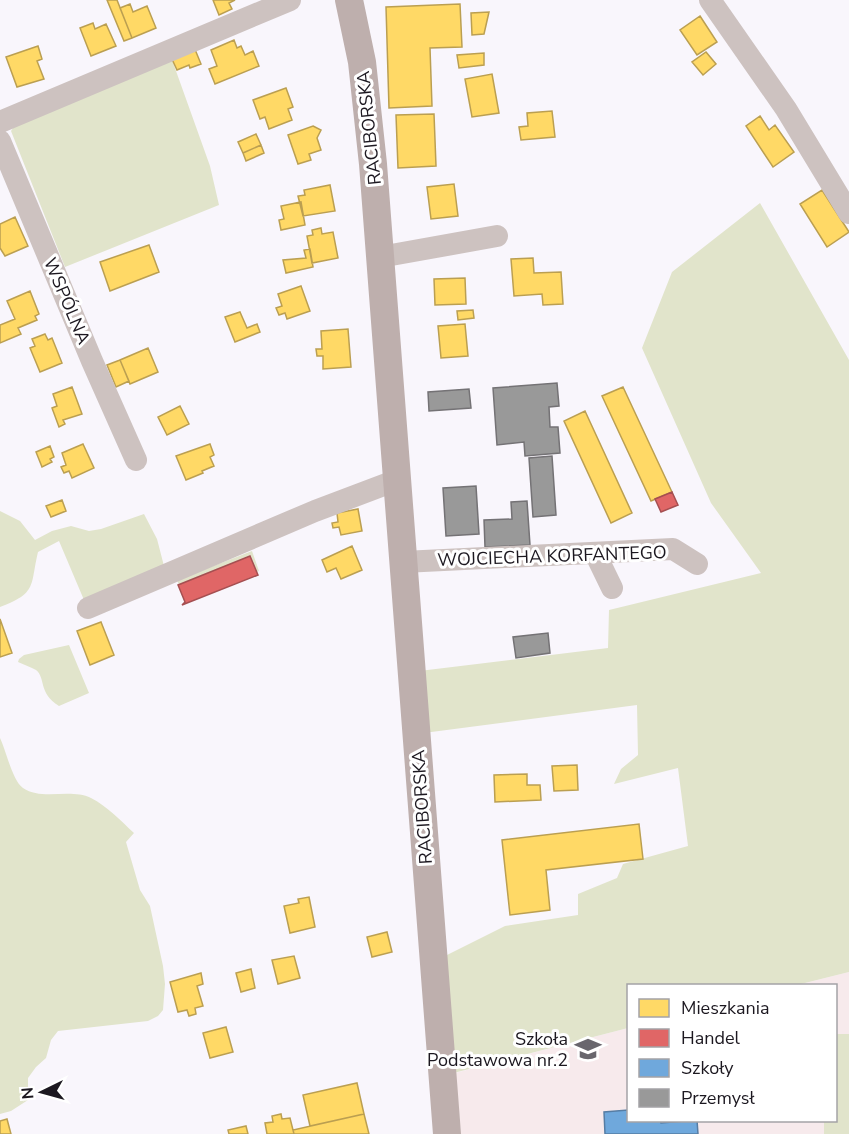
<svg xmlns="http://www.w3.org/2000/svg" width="849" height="1134" font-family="'Nunito Sans',sans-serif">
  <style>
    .education { fill: #f7eaec }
    .green { fill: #e1e4cb }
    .homes { fill: #ffd966; stroke: #bb9f51; stroke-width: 1.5 }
    .shops { fill: #e06666; stroke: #a54f51; stroke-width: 1.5 }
    .schools { fill: #6fa8dc; stroke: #567da4; stroke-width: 1.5 }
    .industry { fill: #999; stroke: #747275; stroke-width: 1.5 }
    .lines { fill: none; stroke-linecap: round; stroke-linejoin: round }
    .minor { stroke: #cdc2c0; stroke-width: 22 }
    .major { stroke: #beafad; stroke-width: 28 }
    .labels { text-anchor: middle; stroke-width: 6; stroke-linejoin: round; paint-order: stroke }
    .street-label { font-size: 18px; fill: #1c1820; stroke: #fff }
    .poi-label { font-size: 18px; fill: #1c1820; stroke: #fff; text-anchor: end }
  </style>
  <rect width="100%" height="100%" fill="#f9f6fc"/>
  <path class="education" d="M849,972V1134H461L455,1073L628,1028V1120H836V986L797,985Z"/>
  <path class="green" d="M171,57L210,166L219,205L65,267L11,131L19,119Z
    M760,203L849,360V972L797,985L628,986V1028L442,1076L433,962L505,926L578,915V894L617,878L623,864L688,846L678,768L614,784L621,769L638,755L637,705L416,734L411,672L608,648L609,610L761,573L711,503L642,348L672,272Z
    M0,511L20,521L35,540L52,531L71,526L89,531L101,529L144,514L157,539L164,566L84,600L59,541L38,552C30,585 38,593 0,607Z
    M252,551L259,571L185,600L177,580Z
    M69,645L89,693L59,706C38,693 46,678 36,670C31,667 24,665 18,662L19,659L24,655Z
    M0,738C6,750 12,780 23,788C42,801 70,788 91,798C107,806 121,821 134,833L126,842L140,890L150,906L163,966L165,984L163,1010L158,1016L148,1021L58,1031L51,1040L46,1058L36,1067L28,1078V1100L11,1111L0,1114Z
    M836,1034H849V1134H824V1121L836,1120Z"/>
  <path class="homes" d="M107,0H117L132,38L124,41Z
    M213,0H235L229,3L232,9L219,15Z
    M130,4L133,12L147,6L156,28L132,38L120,8Z
    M460,4L462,47L430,48L432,106L389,108L386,7Z
    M489,12L484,34L472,35L471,13Z
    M700,16L717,42L697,55L680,30Z
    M93,23L95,29L106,24L116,46L91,56L80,28Z
    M234,40L237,48L241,46L245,55L253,51L259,66L215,84L209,69L217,66L211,50Z
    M38,46L42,59L37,61L44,79L17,87L6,57Z
    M194,47L201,64L190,68L189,65L177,70L171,57Z
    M706,52L716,64L703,75L692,62Z
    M484,53V65L459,68L457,55Z
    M492,74L499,113L472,117L465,79Z
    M286,88L293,107L288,109L292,120L269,129L265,117L260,119L253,100Z
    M552,111L555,137L521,140L519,127L528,126L527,113Z
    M434,114L436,166L398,168L396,115Z
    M760,116L769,130L775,125L794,152L773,167L746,126Z
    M313,126L321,130L317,138L321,150L309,154L311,160L298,164L288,135Z
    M256,134L261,145L243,153L238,142Z
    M261,145L264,153L246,161L243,153Z
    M454,184L458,216L431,219L427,187Z
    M330,185L335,211L303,216L298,196L305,195L304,190Z
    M822,190L849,232L827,247L800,204Z
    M301,202L305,225L281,230L279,220L284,219L281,206Z
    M15,217L28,246L5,256L0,248V224Z
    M321,228L322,234L333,232L338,258L312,263L307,236L313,235L312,230Z
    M149,245L159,272L110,291L100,262Z
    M310,249L313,267L286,273L283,260L306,258L304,250Z
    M533,258L534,273L561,272L563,304L543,305L542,294L514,296L511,259Z
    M465,278L466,304L435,305L434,279Z
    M301,286L310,311L287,319L285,313L279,315L276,308L282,306L278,294Z
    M30,291L39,314L35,316L37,320L18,328L21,334L0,343V325L15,319L7,301Z
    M473,310L474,318L458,320L457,311Z
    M240,312L247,328L257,324L260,332L235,342L225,317Z
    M465,324L468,356L441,358L438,326Z
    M348,329L351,367L323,369V356H317L316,349H322L321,331Z
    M45,334L48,340L52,338L62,363L40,372L30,348L35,346L32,339Z
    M148,348L158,372L130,384L120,360Z
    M120,360L129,381L116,387L107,365Z
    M72,387L82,414L63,420L65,424L59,427L52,408L57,406L53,394Z
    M623,387L672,492L651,501L602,396Z
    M180,406L189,424L167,435L158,417Z
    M585,411L632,513L611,523L564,421Z
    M83,444L94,468L72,478L69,471L64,473L61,467L66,465L62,453Z
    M210,444L214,455L210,457L214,466L202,471L203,473L186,480L176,456Z
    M50,446L54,457L50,459L52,462L42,467L36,452Z
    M62,500L66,511L51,517L46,506Z
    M358,509L362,531L341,535L339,527L333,528L332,523L338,522L337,513Z
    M352,546L362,570L341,579L336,568L327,572L322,560Z
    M0,619L12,653L0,657Z
    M101,622L114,655L90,665L77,631Z
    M577,765L578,790L554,791L552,766Z
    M527,774V785H540L541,800L495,802L494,775Z
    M639,824L643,859L546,870L550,910L510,915L502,840Z
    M309,897L315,927L290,933L284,906L299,903L298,899Z
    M387,932L392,952L372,957L367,937Z
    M294,956L300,978L278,984L272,960Z
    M251,969L255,988L241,992L236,973Z
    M201,973L203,984L197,986L203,1006L195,1008L196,1014L189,1016L187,1010L178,1012L170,982Z
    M226,1027L233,1052L210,1058L203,1033Z
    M357,1083L364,1114L310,1126L303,1095Z
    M281,1114L282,1119L290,1118L294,1134H267L265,1123L273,1122L272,1116Z
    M364,1114L369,1134H294L293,1130Z
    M7,1119L11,1134H0V1121Z
    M246,1126L248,1134H229L228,1130Z"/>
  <path class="shops" d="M672,492L678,505L661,512L655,499Z
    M250,556L258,575L182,605L185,602L178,585Z"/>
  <path class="schools" d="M628,1110V1120H660L661,1123L697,1120L698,1134H605L604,1112Z"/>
  <path class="industry" d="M557,383L559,406L549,407L550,427H558L560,453L525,456L524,442L497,445L493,388Z
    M469,389L471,408L429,411L428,392Z
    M552,456L556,515L533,517L529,458Z
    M476,486L479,534L446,536L443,488Z
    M527,501L530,545L485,547L484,520L512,519L511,502Z
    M548,633L550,653L516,658L513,637Z"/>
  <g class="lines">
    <path class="minor" d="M710,0L786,109L849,213
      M0,122L290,0
      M0,141L92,361L136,460
      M380,257L497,236
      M595,553L612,588
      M403,562L673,549L697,564
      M88,608L315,511L397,480"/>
    <path class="major" d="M349,0L362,62L373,164L447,1134"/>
  </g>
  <defs>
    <g id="school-bare" transform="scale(2.07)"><path d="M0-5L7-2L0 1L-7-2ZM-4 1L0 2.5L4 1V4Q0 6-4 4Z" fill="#69666d" stroke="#fff" stroke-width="2.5" paint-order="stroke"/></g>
  </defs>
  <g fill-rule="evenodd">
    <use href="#school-bare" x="588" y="1049"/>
  </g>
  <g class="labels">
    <g class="street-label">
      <text transform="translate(369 128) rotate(-96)" y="6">RACIBORSKA</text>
      <text transform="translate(67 301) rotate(67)" y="6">WSPÓLNA</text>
      <text transform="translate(552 556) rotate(-2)" y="6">WOJCIECHA KORFANTEGO</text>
      <text transform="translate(422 807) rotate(-94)" y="6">RACIBORSKA</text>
    </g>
    <g class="poi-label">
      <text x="568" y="1045">Szkoła<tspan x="568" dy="21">Podstawowa nr.2</tspan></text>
    </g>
  </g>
  <rect x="627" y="984" width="210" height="138" fill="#ffffff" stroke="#a4a3a6" stroke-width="1.5"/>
  <rect x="639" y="999" width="30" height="18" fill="#ffd966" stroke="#a4a3a6" stroke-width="1.5"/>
  <text x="681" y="1014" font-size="18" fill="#1c1820">Mieszkania</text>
  <rect x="639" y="1029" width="30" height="18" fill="#e06666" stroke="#a4a3a6" stroke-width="1.5"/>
  <text x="681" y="1044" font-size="18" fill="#1c1820">Handel</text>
  <rect x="639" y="1059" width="30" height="18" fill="#6fa8dc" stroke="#a4a3a6" stroke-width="1.5"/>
  <text x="681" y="1074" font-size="18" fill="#1c1820">Szkoły</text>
  <rect x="639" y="1089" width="30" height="18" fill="#999999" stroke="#a4a3a6" stroke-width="1.5"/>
  <text x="681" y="1104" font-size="18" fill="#1c1820">Przemysł</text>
  <g transform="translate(42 1092) rotate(265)" stroke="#ffffff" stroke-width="4.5" paint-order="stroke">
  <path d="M0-4.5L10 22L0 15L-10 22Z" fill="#1c1820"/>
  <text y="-9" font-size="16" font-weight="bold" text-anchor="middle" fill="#1c1820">N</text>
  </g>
</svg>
